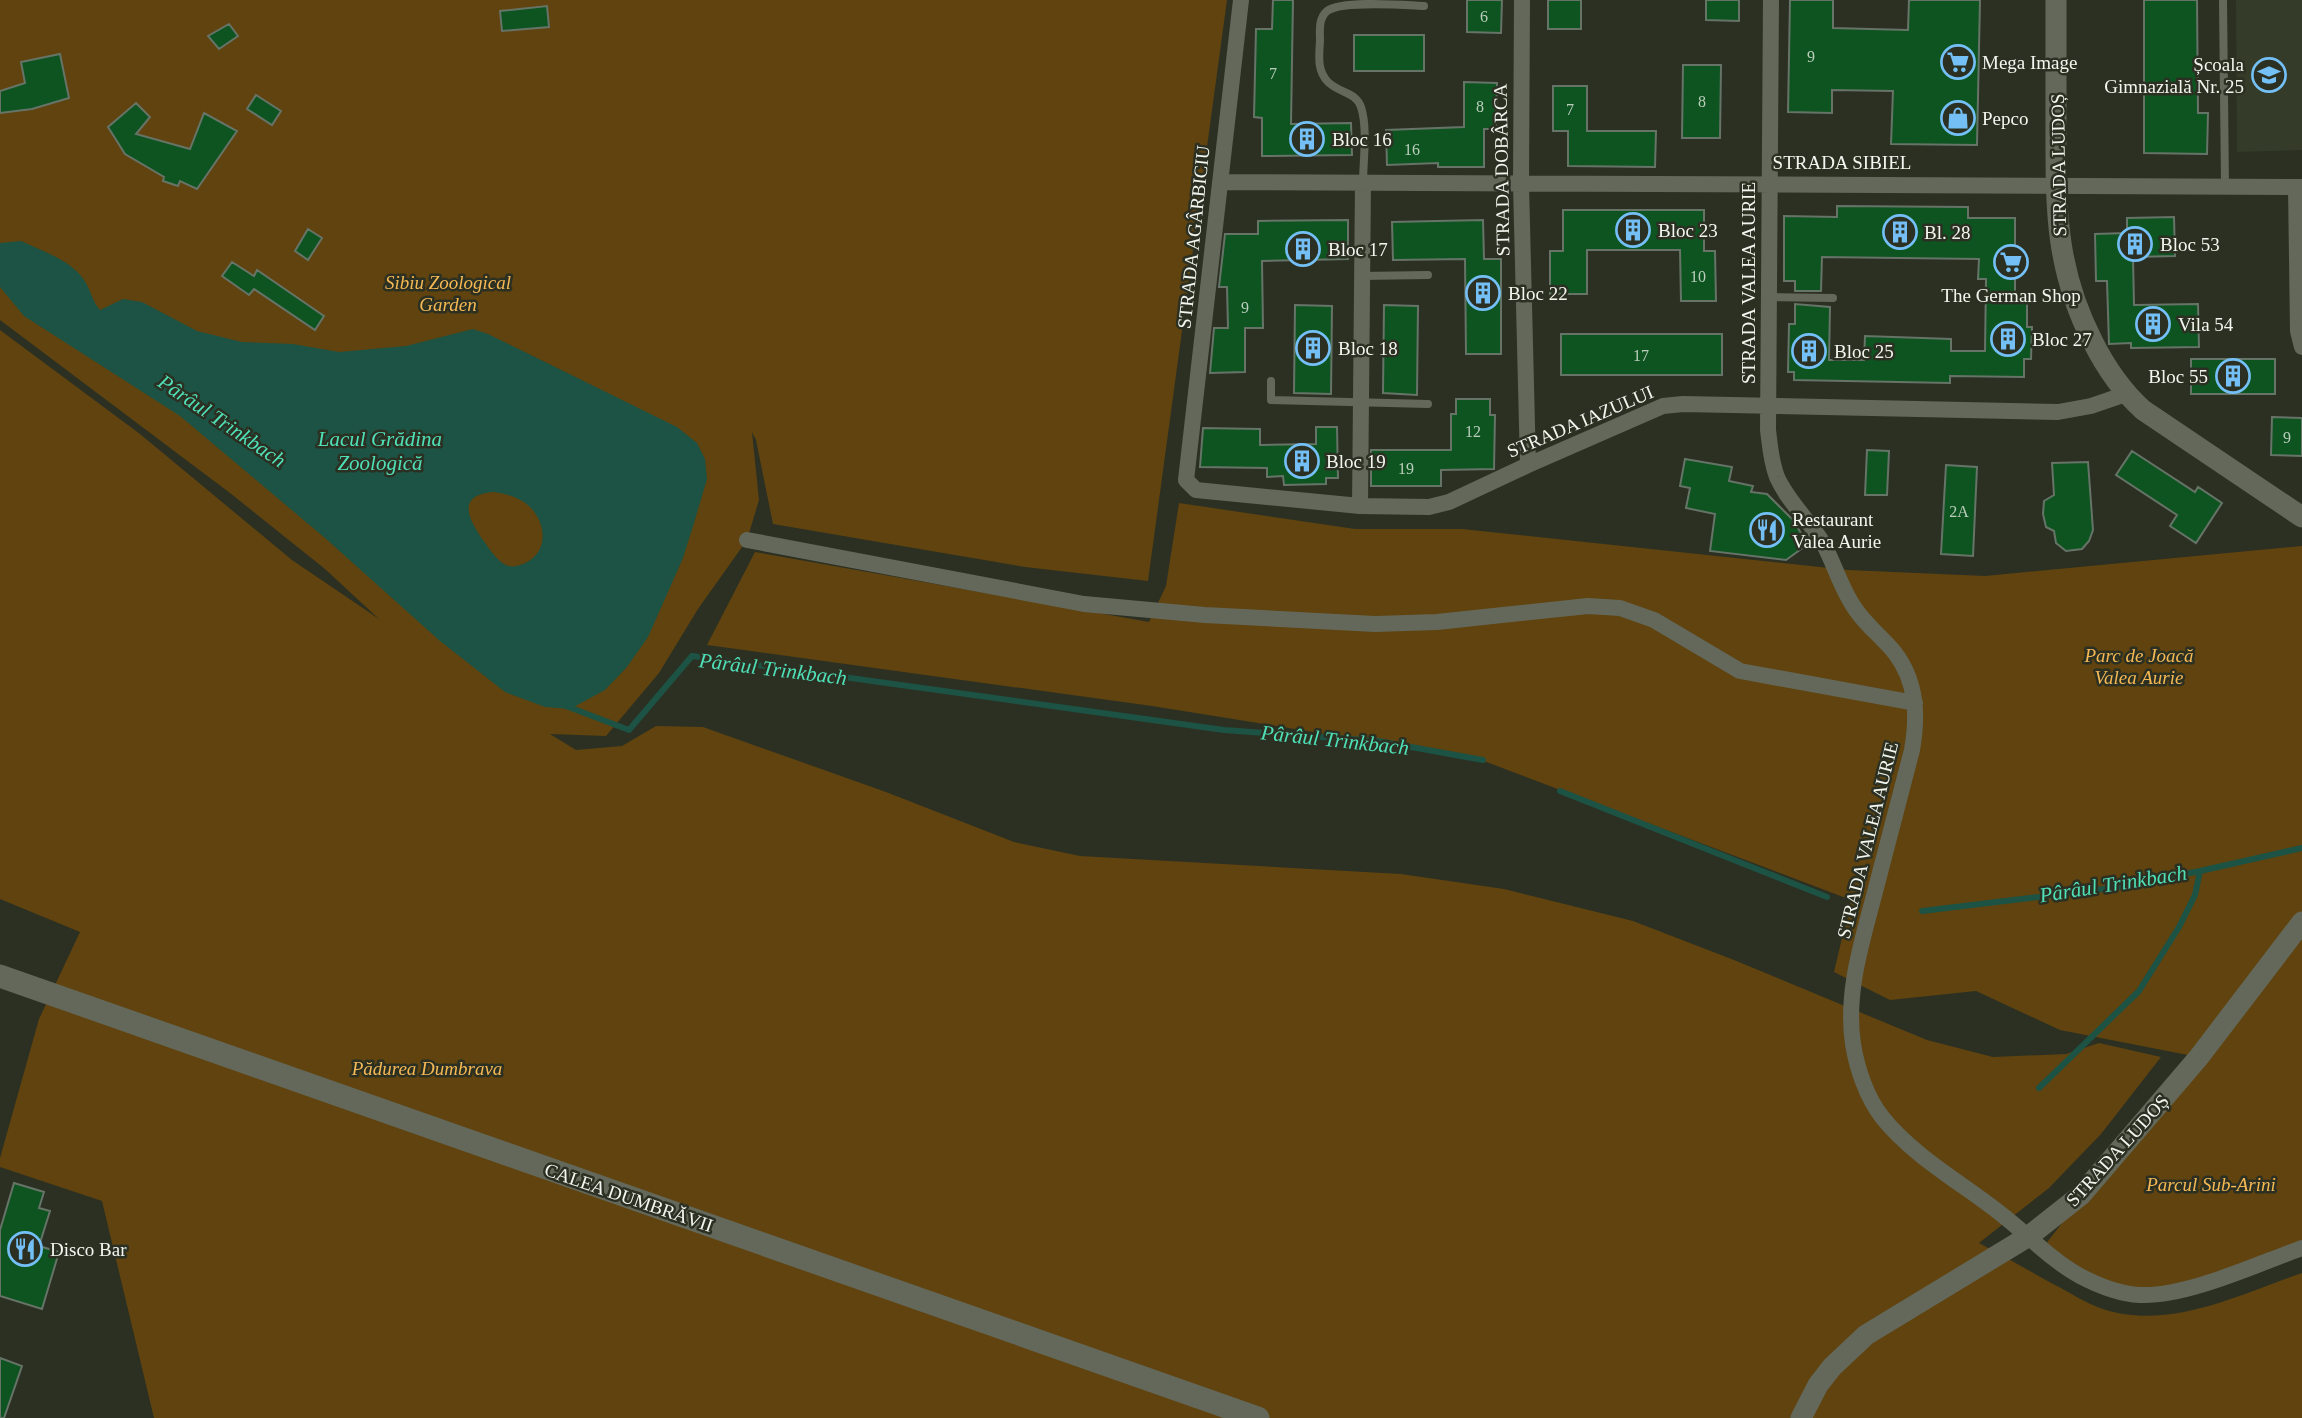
<svg xmlns="http://www.w3.org/2000/svg" width="2302" height="1418" font-family="Georgia,serif">
  <style>
    .built { fill: #343b28 }
    .green { fill: #60430e }
    .water { fill: #1d5344; fill-rule: evenodd }
    .lines { fill: none; stroke-linecap: round; stroke-linejoin: round }
    .stream { stroke: #1d5344; stroke-width: 6 }
    .building { fill: #0e5421; stroke: #667367; stroke-width: 2 }
    .service { stroke: #63685a; stroke-width: 8 }
    .minor { stroke: #63685a; stroke-width: 16 }
    .tertiary { stroke: #63685a; stroke-width: 21 }
    .secondary { stroke: #63685a; stroke-width: 23 }
    .labels { text-anchor: middle; stroke-width: 5; stroke-linejoin: round; paint-order: stroke }
    .number-label { font-size: 16px; fill: #bacebb }
    .poi-label { font-size: 19px; fill: #f3f6ee; stroke: #2b3023; text-anchor: start }
    .street-label { font-size: 19px; fill: #f3f6ee; stroke: #2b3023 }
    .park-label { font-size: 19px; font-style: italic; fill: #f5b853; stroke: #2b3023 }
    .water-label { font-size: 21px; font-style: italic; fill: #4fe0b7; stroke: #2b3023 }
  </style>
  <rect width="100%" height="100%" fill="#2b3023"/>
  <path class="built" d="M2236,0H2302V150L2237,152Z"/>
  <path class="green" d="M0,0H1227L1148,581L1025,567L773,524L756,440L752,432L759,500L747,540L698,609L659,673L606,736L550,734L576,750L622,746L656,726L703,727L886,792L1014,842L1080,856L1401,874L1504,889L1633,921L1734,960L1927,1040L1993,1057L2066,1054L2099,1043L2161,1057L2101,1134L2049,1188L1979,1243C2005,1257 2030,1271 2055,1285C2071,1293 2087,1304 2103,1309C2169,1331 2241,1294 2302,1273V1418H154L102,1201L0,1167V1158L39,1019L80,932L0,899V330L140,434L292,560L379,619L325,569L230,493L0,320Z
    M1179,503L1355,529H1462L1848,570L1985,576L2302,546V1248L2191,1287L2104,1288L2045,1245L2093,1183L2198,1057L2060,1030L1976,991L1890,1000L1834,972L1851,900L1476,758L1152,706L707,645L755,552L1149,622L1166,586Z"/>
  <path class="water" d="M21,241C42,251 71,260 84,280C91,290 92,301 100,310L123,299L142,302L197,331L242,342L293,344L339,352L406,346L473,329L488,334L677,427L697,443L705,459L707,479L694,523L683,558L648,637L627,667L605,690L570,709L545,707L505,692L440,641L325,538L180,416L24,316L0,287V243ZM494,492C507,494 519,497 529,506C548,524 549,556 520,565C517,566 512,567 509,566C499,564 489,548 483,540C468,518 456,495 494,492Z"/>
  <g class="lines">
    <path class="stream" d="M566,706L629,730L692,656L1224,730L1378,741L1483,760
      M1560,791L1827,897
      M1922,911L2112,888L2200,871L2302,848
      M2039,1088L2139,991L2179,927L2195,895L2200,871"/>
  </g>
  <path class="building" d="M1273,0H1293L1291,124L1351,123L1352,155L1262,156V118L1254,117L1256,29H1272Z
    M1467,0H1502L1501,33L1467,32Z
    M1548,0H1581V29H1548Z
    M1706,0H1739V21L1706,20Z
    M1790,0H1833V28L1908,30L1909,0H1980L1977,145L1891,144L1893,91L1832,90V113L1788,112Z
    M2144,0H2197L2198,113H2208L2207,154L2144,153Z
    M547,6L549,27L502,31L500,11Z
    M229,24L238,36L219,49L208,36Z
    M1354,35H1424V71H1354Z
    M60,54L69,98L32,109L0,113V91L25,83L21,62Z
    M1683,65H1721L1720,138H1682Z
    M1464,82L1497,83L1496,129H1484V167H1438V163L1387,165L1386,130L1464,127Z
    M1553,86H1587V131H1656L1655,167L1568,166V131H1553Z
    M256,95L281,111L272,125L247,109Z
    M136,103L150,117L136,134L190,149L204,113L237,131L197,189L180,181L178,186L163,181L164,177L125,154L108,127Z
    M1837,206L1968,207V218H2015V299H2027V327H2032L2031,359H2024V377L1950,376V383L1794,380V372H1788L1789,324H1795V304L1830,307L1829,360H1864L1865,336L1951,339V351H1985L1986,279H1978L1979,259L1822,257L1821,291H1795V281H1784V216L1837,217Z
    M1563,210H1704V251H1715L1716,301H1681L1680,250H1587V294H1550V251H1563Z
    M2174,217L2175,256L2133,257L2134,305L2198,304L2199,347L2131,348V343L2109,344L2107,281H2096L2095,234L2127,233V218Z
    M1348,220V259L1262,261L1263,328H1245V372L1210,373L1214,328H1228L1227,287H1219L1225,234H1258V221Z
    M1483,220L1484,259H1501V354H1466L1465,259L1393,260L1392,222Z
    M308,229L322,238L308,260L295,251Z
    M232,262L254,276L257,270L324,316L315,330L254,289L249,295L222,276Z
    M1295,305L1332,306L1331,394L1294,393Z
    M1384,305L1418,306L1417,395L1383,393Z
    M1561,334H1722V375H1561Z
    M2191,359H2275V394H2191Z
    M1456,399H1490V415H1495L1494,469L1441,470V486H1371V450H1451V414H1456Z
    M2272,417L2302,418V456L2271,455Z
    M1316,427H1337L1338,478H1326V484L1284,485L1283,476L1267,477V468L1200,467L1203,428L1260,429V445L1316,444Z
    M1867,450L1889,451L1887,495H1865Z
    M2132,451L2195,492L2198,487L2222,503L2196,543L2170,526L2177,515L2116,475Z
    M1685,459L1732,467L1729,481L1753,486L1751,492L1767,494L1792,519L1808,544L1786,560L1710,551L1715,514L1686,508L1690,488L1680,486Z
    M2088,462L2093,530L2089,541L2082,549L2066,551L2056,543L2054,531L2046,527L2043,514L2044,501L2054,495L2052,463Z
    M1946,465L1977,467L1973,556L1941,554Z
    M14,1183L44,1192L39,1208L50,1211L39,1246L59,1252L42,1309L0,1296V1230Z
    M0,1358L22,1366L4,1418H0Z"/>
  <g class="lines">
    <path class="service" d="M2223,0L2225,186
      M1363,183C1363,162 1368,128 1361,107C1356,92 1339,93 1328,82C1317,71 1319,56 1320,41C1320,31 1318,19 1327,11C1342,0 1403,5 1424,6
      M1361,276L1428,275
      M1769,297L1833,298
      M1271,381V400L1428,404"/>
    <path class="minor" d="M1241,0L1186,480L1196,490L1360,506L1429,507L1449,502L1528,465L1663,406L1683,404L2058,412L2091,406L2126,394
      M1522,0L1521,184L1528,465
      M1771,0L1768,430C1770,446 1771,462 1777,477C1788,502 1809,520 1823,543C1835,565 1841,589 1856,610C1867,626 1883,638 1895,653C1917,682 1918,716 1912,750C1900,796 1888,842 1876,888C1863,939 1845,991 1853,1044C1857,1069 1867,1098 1882,1117C1914,1157 1962,1183 2001,1214C2027,1234 2051,1260 2080,1276C2099,1286 2118,1294 2140,1295C2187,1297 2257,1264 2302,1248
      M1220,182L2302,187
      M2296,187L2298,331L2302,347
      M1360,506L1363,183
      M747,540L1084,604L1205,615L1375,624L1437,622L1588,606L1620,608L1654,620L1740,671L1915,703"/>
    <path class="tertiary" d="M2056,0C2056,41 2056,82 2056,123C2056,204 2054,267 2093,342C2106,368 2121,390 2143,410L2302,517
      M1801,1418L1818,1385L1832,1367L1866,1335L2029,1236L2081,1195L2199,1057L2302,922"/>
    <path class="secondary" d="M0,976L1258,1418"/>
  </g>
  <defs>
    <g id="supermarket-ring" transform="scale(1.75)"><circle r="9.5" fill="#2b3023" stroke="#74c0f6" stroke-width="1.5"/><path d="M-6-5.5h2.5l.6 2H6L4.5 2H-2.5L-4.4-4H-6ZM-1.5 3.2a1.3 1.3 0 1 0 .1 0ZM3 3.2a1.3 1.3 0 1 0 .1 0Z" fill="#74c0f6"/></g>
    <g id="school-ring" transform="scale(1.75)"><circle r="9.5" fill="#2b3023" stroke="#74c0f6" stroke-width="1.5"/><path d="M0-5L7-2L0 1L-7-2ZM-4 1L0 2.5L4 1V4Q0 6-4 4Z" fill="#74c0f6"/></g>
    <g id="shop-ring" transform="scale(1.75)"><circle r="9.5" fill="#2b3023" stroke="#74c0f6" stroke-width="1.5"/><path d="M-5-2.5h2.3a2.7 3.5 0 0 1 5.4 0H5L5.5 6h-11ZM-1.5-2.5h3a1.5 2.3 0 0 0-3 0Z" fill="#74c0f6"/></g>
    <g id="building-ring" transform="scale(1.75)"><circle r="9.5" fill="#2b3023" stroke="#74c0f6" stroke-width="1.5"/><path d="M-4-6H4V6H1V3H-1V6H-4ZM-2.5-4.3h1.7v1.8h-1.7ZM.8-4.3h1.7v1.8H.8ZM-2.5-1h1.7V.8h-1.7ZM.8-1h1.7V.8H.8Z" fill="#74c0f6"/></g>
    <g id="restaurant-ring" transform="scale(1.75)"><circle r="9.5" fill="#2b3023" stroke="#74c0f6" stroke-width="1.5"/><path d="M-5-6h1v4h1v-4h1v4h1v-4h1v5L-1.5 .5V6h-2V.5L-5-1ZM5-6V6H3V1.5H1.5Q1.5-4 5-6Z" fill="#74c0f6"/></g>
  </defs>
  <g fill-rule="evenodd">
    <use href="#supermarket-ring" x="1958" y="62"/>
    <use href="#school-ring" x="2269" y="75"/>
    <use href="#shop-ring" x="1958" y="118"/>
    <use href="#building-ring" x="1307" y="139"/>
    <use href="#building-ring" x="1633" y="230"/>
    <use href="#building-ring" x="1900" y="232"/>
    <use href="#building-ring" x="2135" y="244"/>
    <use href="#building-ring" x="1303" y="249"/>
    <use href="#supermarket-ring" x="2011" y="262"/>
    <use href="#building-ring" x="1483" y="293"/>
    <use href="#building-ring" x="2153" y="324"/>
    <use href="#building-ring" x="2008" y="339"/>
    <use href="#building-ring" x="1313" y="348"/>
    <use href="#building-ring" x="1809" y="351"/>
    <use href="#building-ring" x="2233" y="376"/>
    <use href="#building-ring" x="1302" y="461"/>
    <use href="#restaurant-ring" x="1767" y="530"/>
    <use href="#restaurant-ring" x="25" y="1249"/>
  </g>
  <g class="labels">
    <g class="number-label">
      <text x="1484" y="22">6</text>
      <text x="1811" y="62">9</text>
      <text x="1273" y="79">7</text>
      <text x="1702" y="107">8</text>
      <text x="1480" y="112">8</text>
      <text x="1570" y="115">7</text>
      <text x="1412" y="155">16</text>
      <text x="1698" y="282">10</text>
      <text x="1245" y="313">9</text>
      <text x="1641" y="361">17</text>
      <text x="1473" y="437">12</text>
      <text x="2287" y="443">9</text>
      <text x="1406" y="474">19</text>
      <text x="1959" y="517">2A</text>
    </g>
    <g class="poi-label">
      <text x="1982" y="69">Mega Image</text>
      <text x="2244" y="71" text-anchor="end">Școala<tspan x="2244" dy="22">Gimnazială Nr. 25</tspan></text>
      <text x="1982" y="125">Pepco</text>
      <text x="1332" y="146">Bloc 16</text>
      <text x="1658" y="237">Bloc 23</text>
      <text x="1924" y="239">Bl. 28</text>
      <text x="2160" y="251">Bloc 53</text>
      <text x="1328" y="256">Bloc 17</text>
      <text x="1508" y="300">Bloc 22</text>
      <text x="2011" y="302" text-anchor="middle">The German Shop</text>
      <text x="2178" y="331">Vila 54</text>
      <text x="2032" y="346">Bloc 27</text>
      <text x="1338" y="355">Bloc 18</text>
      <text x="1834" y="358">Bloc 25</text>
      <text x="2208" y="383" text-anchor="end">Bloc 55</text>
      <text x="1326" y="468">Bloc 19</text>
      <text x="1792" y="526">Restaurant<tspan x="1792" dy="22">Valea Aurie</tspan></text>
      <text x="50" y="1256">Disco Bar</text>
    </g>
    <g class="street-label">
      <text x="1842" y="169">STRADA SIBIEL</text>
      <text transform="translate(2058 165) rotate(-91)" y="7">STRADA LUDOȘ</text>
      <text transform="translate(1501 170) rotate(-91)" y="7">STRADA DOBÂRCA</text>
      <text transform="translate(1193 237) rotate(-84)" y="7">STRADA AGÂRBICIU</text>
      <text transform="translate(1748 283) rotate(-90)" y="7">STRADA VALEA AURIE</text>
      <text transform="translate(1580 421) rotate(-23)" y="7">STRADA IAZULUI</text>
      <text transform="translate(1867 840) rotate(-76)" y="7">STRADA VALEA AURIE</text>
      <text transform="translate(2117 1150) rotate(-48)" y="7">STRADA LUDOȘ</text>
      <text transform="translate(629 1197) rotate(19)" y="7">CALEA DUMBRĂVII</text>
    </g>
    <g class="park-label">
      <text x="448" y="289">Sibiu Zoological<tspan x="448" dy="22">Garden</tspan></text>
      <text x="2139" y="662">Parc de Joacă<tspan x="2139" dy="22">Valea Aurie</tspan></text>
      <text x="427" y="1075">Pădurea Dumbrava</text>
      <text x="2211" y="1191">Parcul Sub-Arini</text>
    </g>
    <g class="water-label">
      <text transform="translate(222 421) rotate(34)" y="7">Pârâul Trinkbach</text>
      <text x="380" y="446">Lacul Grădina<tspan x="380" dy="24">Zoologică</tspan></text>
      <text transform="translate(773 669) rotate(7)" y="7">Pârâul Trinkbach</text>
      <text transform="translate(1335 740) rotate(6)" y="7">Pârâul Trinkbach</text>
      <text transform="translate(2113 884) rotate(-9)" y="7">Pârâul Trinkbach</text>
    </g>
  </g>
</svg>
